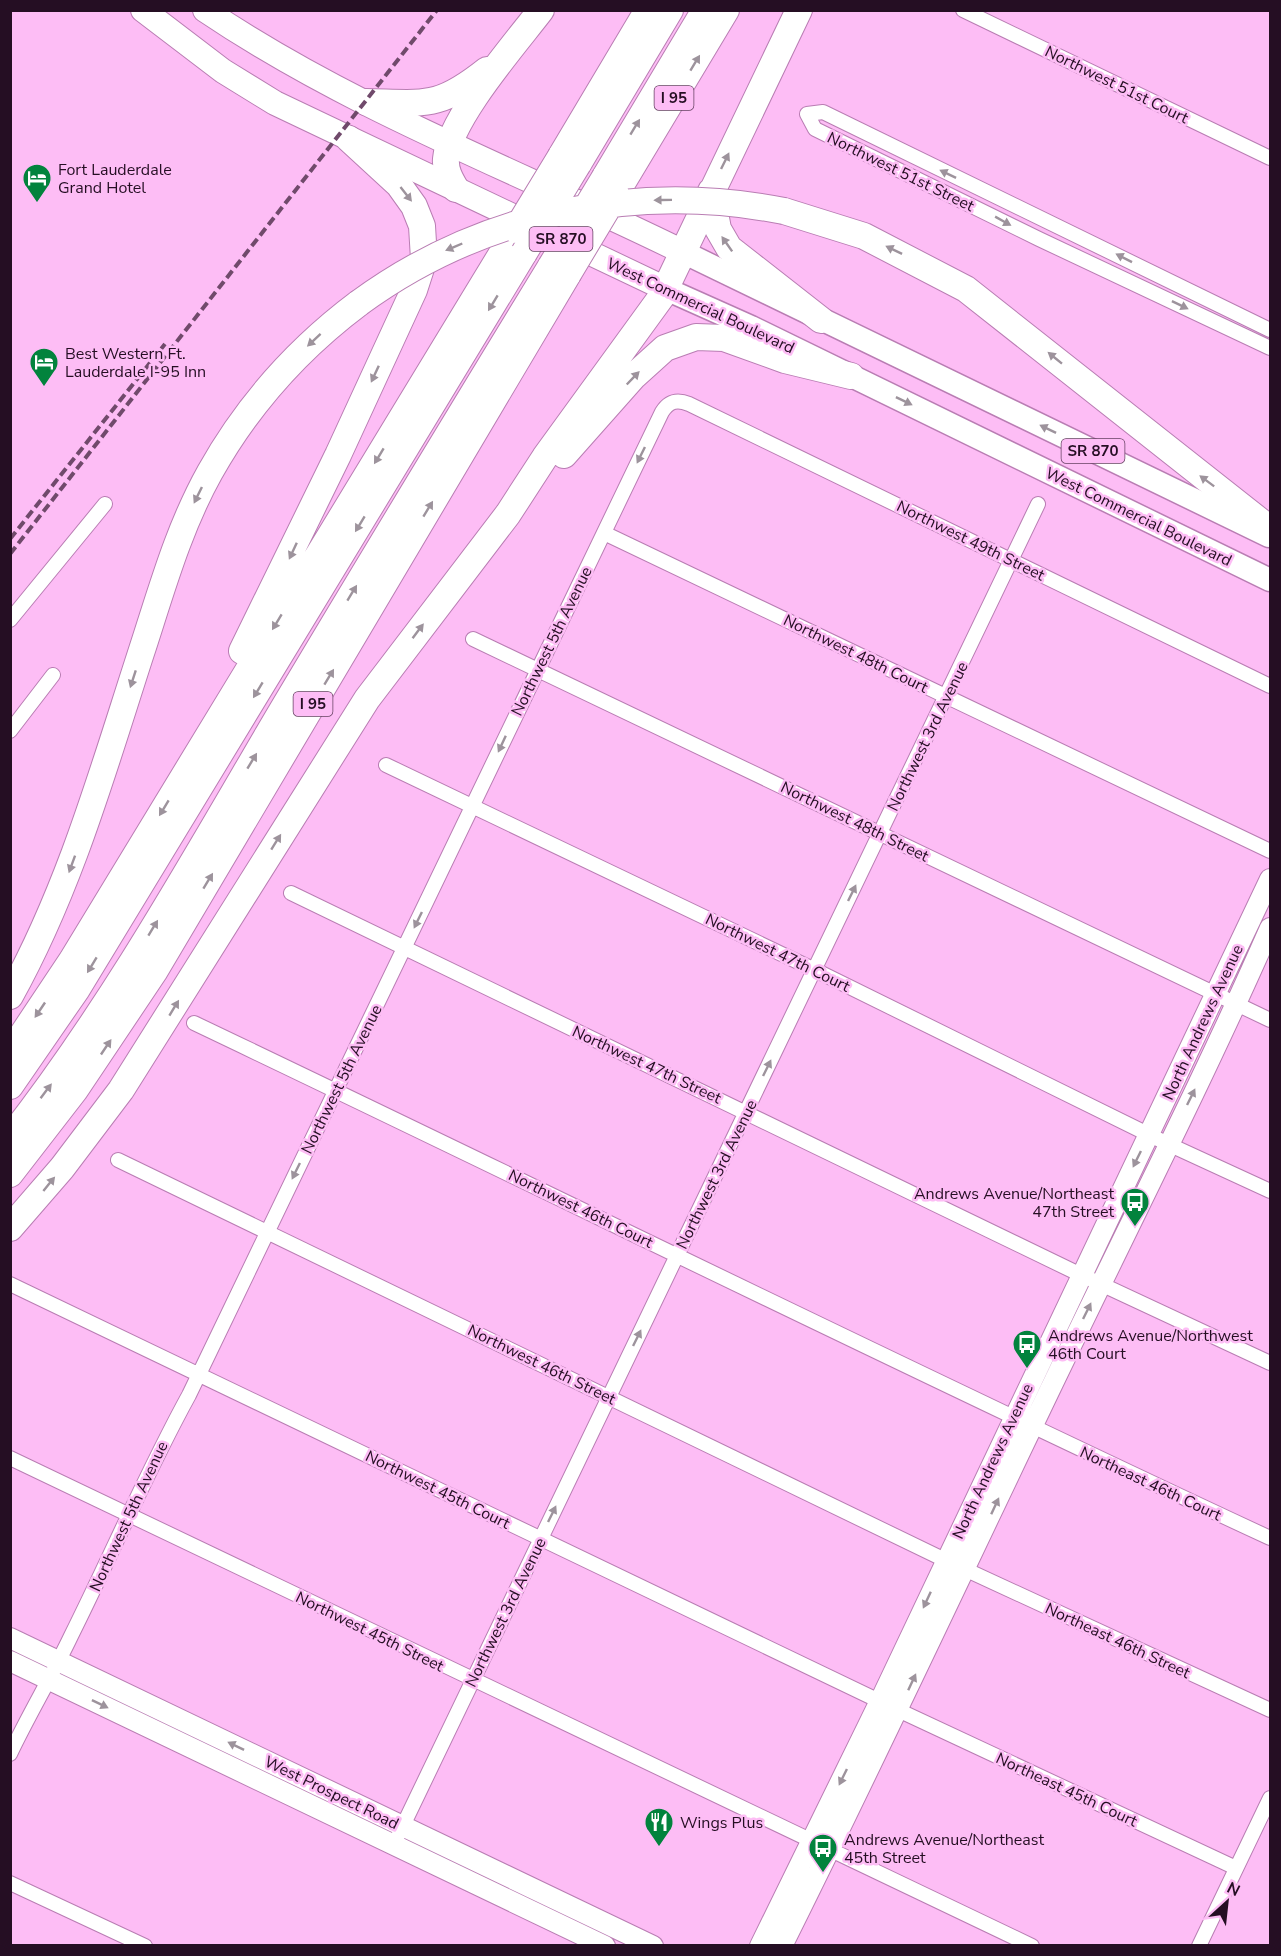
<svg xmlns="http://www.w3.org/2000/svg" width="1281" height="1956" font-family="'Nunito Sans',sans-serif">
  <style>
    .lines { fill: none; stroke-linecap: round; stroke-linejoin: round }
    .minor-casing { stroke: #b97db3; stroke-width: 16 }
    .secondary-casing { stroke: #b97db3; stroke-width: 22 }
    .primary-casing { stroke: #b97db3; stroke-width: 25 }
    .trunk-casing { stroke: #b97db3; stroke-width: 26 }
    .motorway-casing { stroke: #b97db3; stroke-width: 28 }
    .minor { stroke: #fff; stroke-width: 14 }
    .secondary { stroke: #fff; stroke-width: 20 }
    .primary { stroke: #fff; stroke-width: 22 }
    .trunk { stroke: #fff; stroke-width: 24 }
    .motorway { stroke: #fff; stroke-width: 26 }
    .rail { stroke: #704a6b; stroke-width: 4; stroke-dasharray: 9 4.5; stroke-linecap: butt }
    .motorway-bridge-casing { stroke: #b97db3; stroke-width: 28; stroke-linecap: butt }
    .motorway-bridge { stroke: #fff; stroke-width: 26 }
    .oneway { fill: #9d939c }
    .labels { text-anchor: middle; stroke-width: 5; stroke-linejoin: round; paint-order: stroke }
    .shield { fill: #fdbdf5; stroke: #664262; stroke-width: 1.5 }
    .shield-label { font-size: 15px; font-weight: bold; fill: #250e23 }
    .street-label { font-size: 16px; fill: #250e23; stroke: #fdbdf5 }
    .poi-label { font-size: 16px; fill: #250e23; stroke: #fdbdf5; text-anchor: start }
  </style>
  <rect width="100%" height="100%" fill="#fdbdf5"/>
  <g class="lines">
    <g class="minor-casing">
      <path id="minor" d="M963,10L1270,158
        M1270,330L823,112L807,114L815,129L1039,239L1270,348
        M604,533L1270,851
        M10,620L105,504
        M473,639L1270,1020
        M10,731L53,675
        M386,765L815,970L1168,1144L1270,1191
        M291,893L1075,1272L1270,1363
        M194,1023C553,1194 910,1371 1270,1538
        M118,1160L945,1560L1270,1710
        M10,1284L898,1710L1236,1868
        M10,1458L1032,1946
        M10,1754C29,1714 52,1676 71,1636C111,1556 146,1473 189,1395L662,412C669,401 677,399 689,404L1270,686
        M399,1834L1038,504
        M10,1883L145,1946
        M1199,1946L1270,1798"/>
    </g>
    <g class="secondary-casing">
      <path id="secondary" d="M10,1638L653,1946
        M10,1661L605,1946
        M760,1946L880,1701L1270,879
        M782,1946C877,1756 966,1564 1058,1373C1129,1225 1204,1078 1270,928"/>
    </g>
    <g class="primary-casing">
      <path id="primary" d="M683,252L1269,536
        M666,289L751,327L1270,580"/>
    </g>
    <g class="trunk-casing">
      <path id="trunk" d="M143,10L223,71L275,103L666,289
        M205,10C353,110 523,173 683,252"/>
    </g>
    <g class="motorway-casing">
      <path id="motorway" d="M366,102C426,103 438,109 487,70
        M561,156L648,10
        M578,164L670,10
        M605,177L705,10
        M621,185L726,10
        M456,189C450,179 445,170 446,159C449,119 516,43 541,10
        M711,191L718,229L729,248L821,320
        M784,211L864,236L966,289L1270,529
        M564,455L634,376L665,348L696,337L724,338L785,360L851,376
        M242,651L338,455L414,290L424,259L422,226L414,206L399,185L349,139
        M10,996C70,888 103,770 141,653C161,592 178,529 210,472C247,406 299,348 359,303
        M10,1053L72,960L507,245
        M10,1086L77,989L524,253
        M10,1138C110,1010 189,869 271,729C363,574 457,420 551,266
        M10,1174L75,1090L154,972L568,274
        M10,1228L62,1168L121,1090L367,699L508,514L545,457L662,296L799,10"/>
    </g>
    <use href="#minor" class="minor"/>
    <use href="#secondary" class="secondary"/>
    <use href="#primary" class="primary"/>
    <use href="#trunk" class="trunk"/>
    <use href="#motorway" class="motorway"/>
    <path class="rail" d="M10,539L165,344
      M10,554L437,10"/>
    <g class="motorway-bridge-casing">
      <path id="motorway-bridge" d="M516,230L561,156
        M524,253L578,164
        M551,266L605,177
        M568,274L616,194
        M359,303C482,213 635,182 784,211"/>
    </g>
    <use href="#motorway-bridge" class="motorway-bridge"/>
  </g>
  <defs><path id="oneway-solid" d="M-6-.8H1V-3.2L6.5 0L1 3.2V.8H-6Z" transform="scale(1.5)"/></defs>
  <g class="oneway">
    <use href="#oneway-solid" transform="translate(695 63) rotate(-59)"/>
    <use href="#oneway-solid" transform="translate(635 127) rotate(-59)"/>
    <use href="#oneway-solid" transform="translate(725 161) rotate(-64)"/>
    <use href="#oneway-solid" transform="translate(948 174) rotate(-154)"/>
    <use href="#oneway-solid" transform="translate(406 194) rotate(52)"/>
    <use href="#oneway-solid" transform="translate(663 200) rotate(179)"/>
    <use href="#oneway-solid" transform="translate(1003 221) rotate(29)"/>
    <use href="#oneway-solid" transform="translate(727 244) rotate(-125)"/>
    <use href="#oneway-solid" transform="translate(454 247) rotate(157)"/>
    <use href="#oneway-solid" transform="translate(894 250) rotate(-154)"/>
    <use href="#oneway-solid" transform="translate(1124 258) rotate(-153)"/>
    <use href="#oneway-solid" transform="translate(493 303) rotate(121)"/>
    <use href="#oneway-solid" transform="translate(1180 305) rotate(26)"/>
    <use href="#oneway-solid" transform="translate(314 340) rotate(137)"/>
    <use href="#oneway-solid" transform="translate(1055 358) rotate(-141)"/>
    <use href="#oneway-solid" transform="translate(375 374) rotate(115)"/>
    <use href="#oneway-solid" transform="translate(633 378) rotate(-46)"/>
    <use href="#oneway-solid" transform="translate(904 401) rotate(26)"/>
    <use href="#oneway-solid" transform="translate(1048 429) rotate(-154)"/>
    <use href="#oneway-solid" transform="translate(641 455) rotate(116)"/>
    <use href="#oneway-solid" transform="translate(379 456) rotate(121)"/>
    <use href="#oneway-solid" transform="translate(1207 481) rotate(-143)"/>
    <use href="#oneway-solid" transform="translate(198 495) rotate(116)"/>
    <use href="#oneway-solid" transform="translate(428 509) rotate(-59)"/>
    <use href="#oneway-solid" transform="translate(360 524) rotate(121)"/>
    <use href="#oneway-solid" transform="translate(293 551) rotate(115)"/>
    <use href="#oneway-solid" transform="translate(352 593) rotate(-59)"/>
    <use href="#oneway-solid" transform="translate(277 622) rotate(121)"/>
    <use href="#oneway-solid" transform="translate(418 631) rotate(-53)"/>
    <use href="#oneway-solid" transform="translate(329 677) rotate(-59)"/>
    <use href="#oneway-solid" transform="translate(133 679) rotate(108)"/>
    <use href="#oneway-solid" transform="translate(258 690) rotate(121)"/>
    <use href="#oneway-solid" transform="translate(502 744) rotate(115)"/>
    <use href="#oneway-solid" transform="translate(252 761) rotate(-59)"/>
    <use href="#oneway-solid" transform="translate(164 808) rotate(121)"/>
    <use href="#oneway-solid" transform="translate(276 842) rotate(-58)"/>
    <use href="#oneway-solid" transform="translate(72 864) rotate(110)"/>
    <use href="#oneway-solid" transform="translate(208 881) rotate(-59)"/>
    <use href="#oneway-solid" transform="translate(852 893) rotate(-64)"/>
    <use href="#oneway-solid" transform="translate(418 920) rotate(116)"/>
    <use href="#oneway-solid" transform="translate(153 928) rotate(-59)"/>
    <use href="#oneway-solid" transform="translate(92 965) rotate(121)"/>
    <use href="#oneway-solid" transform="translate(174 1008) rotate(-59)"/>
    <use href="#oneway-solid" transform="translate(40 1010) rotate(124)"/>
    <use href="#oneway-solid" transform="translate(106 1047) rotate(-56)"/>
    <use href="#oneway-solid" transform="translate(767 1068) rotate(-64)"/>
    <use href="#oneway-solid" transform="translate(46 1091) rotate(-53)"/>
    <use href="#oneway-solid" transform="translate(1191 1097) rotate(-64)"/>
    <use href="#oneway-solid" transform="translate(1137 1159) rotate(116)"/>
    <use href="#oneway-solid" transform="translate(296 1171) rotate(116)"/>
    <use href="#oneway-solid" transform="translate(49 1184) rotate(-51)"/>
    <use href="#oneway-solid" transform="translate(1087 1311) rotate(-64)"/>
    <use href="#oneway-solid" transform="translate(637 1338) rotate(-64)"/>
    <use href="#oneway-solid" transform="translate(995 1506) rotate(-65)"/>
    <use href="#oneway-solid" transform="translate(552 1514) rotate(-64)"/>
    <use href="#oneway-solid" transform="translate(927 1600) rotate(115)"/>
    <use href="#oneway-solid" transform="translate(912 1682) rotate(-65)"/>
    <use href="#oneway-solid" transform="translate(100 1704) rotate(26)"/>
    <use href="#oneway-solid" transform="translate(236 1746) rotate(-154)"/>
    <use href="#oneway-solid" transform="translate(843 1777) rotate(116)"/>
  </g>
  <defs>
    <g id="hotel-pin" transform="scale(1.5)"><path d="M0 17L-7.5 6A9.5 9.5 0 1 1 7.5 6Z" fill="#02833d" stroke="#fdbdf5"/><path d="M-6-4.5h1.5V1H6V5H4.5V3h-9V5H-6ZM-4 0a1.8 1.8 0 1 1 3.6 0ZM.5 0V-2.5h3Q6-2.5 6 0Z" fill="#fff"/></g>
    <g id="bus-pin" transform="scale(1.5)"><path d="M0 17L-7.5 6A9.5 9.5 0 1 1 7.5 6Z" fill="#02833d" stroke="#fdbdf5"/><path d="M-5-6H5V4H4V6H2V4H-2V6H-4V4H-5ZM-3.5-4V0h7V-4ZM-3.5 1.2v1.5H-2V1.2ZM2 1.2v1.5H3.5V1.2Z" fill="#fff"/></g>
    <g id="restaurant-pin" transform="scale(1.5)"><path d="M0 17L-7.5 6A9.5 9.5 0 1 1 7.5 6Z" fill="#02833d" stroke="#fdbdf5"/><path d="M-5-6h1v4h1v-4h1v4h1v-4h1v5L-1.5 .5V6h-2V.5L-5-1ZM5-6V6H3V1.5H1.5Q1.5-4 5-6Z" fill="#fff"/></g>
  </defs>
  <g fill-rule="evenodd">
    <use href="#hotel-pin" x="37" y="178"/>
    <use href="#hotel-pin" x="44" y="362"/>
    <use href="#bus-pin" x="1135" y="1202"/>
    <use href="#bus-pin" x="1027" y="1344"/>
    <use href="#restaurant-pin" x="659" y="1822"/>
    <use href="#bus-pin" x="823" y="1848"/>
  </g>
  <g class="labels">
    <g class="shield">
      <rect x="654.5" y="86" width="39" height="24" rx="4.5"/>
      <rect x="529.5" y="227" width="63" height="24" rx="4.5"/>
      <rect x="1061.5" y="439" width="63" height="24" rx="4.5"/>
      <rect x="293.5" y="692" width="39" height="24" rx="4.5"/>
    </g>
    <g class="shield-label">
      <text x="674" y="103">I 95</text>
      <text x="561" y="244">SR 870</text>
      <text x="1093" y="456">SR 870</text>
      <text x="313" y="709">I 95</text>
    </g>
    <g class="street-label">
      <text transform="translate(1117 84) rotate(26)" y="6">Northwest 51st Court</text>
      <text transform="translate(901 171) rotate(26)" y="6">Northwest 51st Street</text>
      <text transform="translate(701 305) rotate(25)" y="6">West Commercial Boulevard</text>
      <text transform="translate(1139 516) rotate(26)" y="6">West Commercial Boulevard</text>
      <text transform="translate(971 540) rotate(26)" y="6">Northwest 49th Street</text>
      <text transform="translate(551 641) rotate(-64)" y="6">Northwest 5th Avenue</text>
      <text transform="translate(856 653) rotate(26)" y="6">Northwest 48th Court</text>
      <text transform="translate(927 736) rotate(-64)" y="6">Northwest 3rd Avenue</text>
      <text transform="translate(855 821) rotate(26)" y="6">Northwest 48th Street</text>
      <text transform="translate(778 952) rotate(26)" y="6">Northwest 47th Court</text>
      <text transform="translate(1202 1022) rotate(-65)" y="6">North Andrews Avenue</text>
      <text transform="translate(647 1064) rotate(25)" y="6">Northwest 47th Street</text>
      <text transform="translate(341 1079) rotate(-64)" y="6">Northwest 5th Avenue</text>
      <text transform="translate(716 1174) rotate(-64)" y="6">Northwest 3rd Avenue</text>
      <text transform="translate(581 1208) rotate(26)" y="6">Northwest 46th Court</text>
      <text transform="translate(542 1364) rotate(26)" y="6">Northwest 46th Street</text>
      <text transform="translate(992 1461) rotate(-65)" y="6">North Andrews Avenue</text>
      <text transform="translate(1151 1483) rotate(25)" y="6">Northeast 46th Court</text>
      <text transform="translate(438 1489) rotate(26)" y="6">Northwest 45th Court</text>
      <text transform="translate(128 1516) rotate(-65)" y="6">Northwest 5th Avenue</text>
      <text transform="translate(505 1612) rotate(-64)" y="6">Northwest 3rd Avenue</text>
      <text transform="translate(370 1631) rotate(26)" y="6">Northwest 45th Street</text>
      <text transform="translate(1118 1640) rotate(25)" y="6">Northeast 46th Street</text>
      <text transform="translate(1067 1789) rotate(25)" y="6">Northeast 45th Court</text>
      <text transform="translate(332 1792) rotate(26)" y="6">West Prospect Road</text>
    </g>
    <g class="poi-label">
      <text x="58" y="175">Fort Lauderdale<tspan x="58" dy="18">Grand Hotel</tspan></text>
      <text x="65" y="359">Best Western Ft.<tspan x="65" dy="18">Lauderdale I-95 Inn</tspan></text>
      <text x="1114" y="1199" text-anchor="end">Andrews Avenue/Northeast<tspan x="1114" dy="18">47th Street</tspan></text>
      <text x="1048" y="1341">Andrews Avenue/Northwest<tspan x="1048" dy="18">46th Court</tspan></text>
      <text x="680" y="1828">Wings Plus</text>
      <text x="844" y="1845">Andrews Avenue/Northeast<tspan x="844" dy="18">45th Street</tspan></text>
    </g>
  </g>
  <rect width="1281" height="1956" fill="none" stroke="#250e23" stroke-width="24"/>
  <g transform="translate(1227 1902) rotate(27)" stroke="#fdbdf5" stroke-width="4.5" paint-order="stroke">
  <path d="M0-4.5L10 22L0 15L-10 22Z" fill="#250e23"/>
  <text y="-9" font-size="16" font-weight="bold" text-anchor="middle" fill="#250e23">N</text>
  </g>
</svg>
